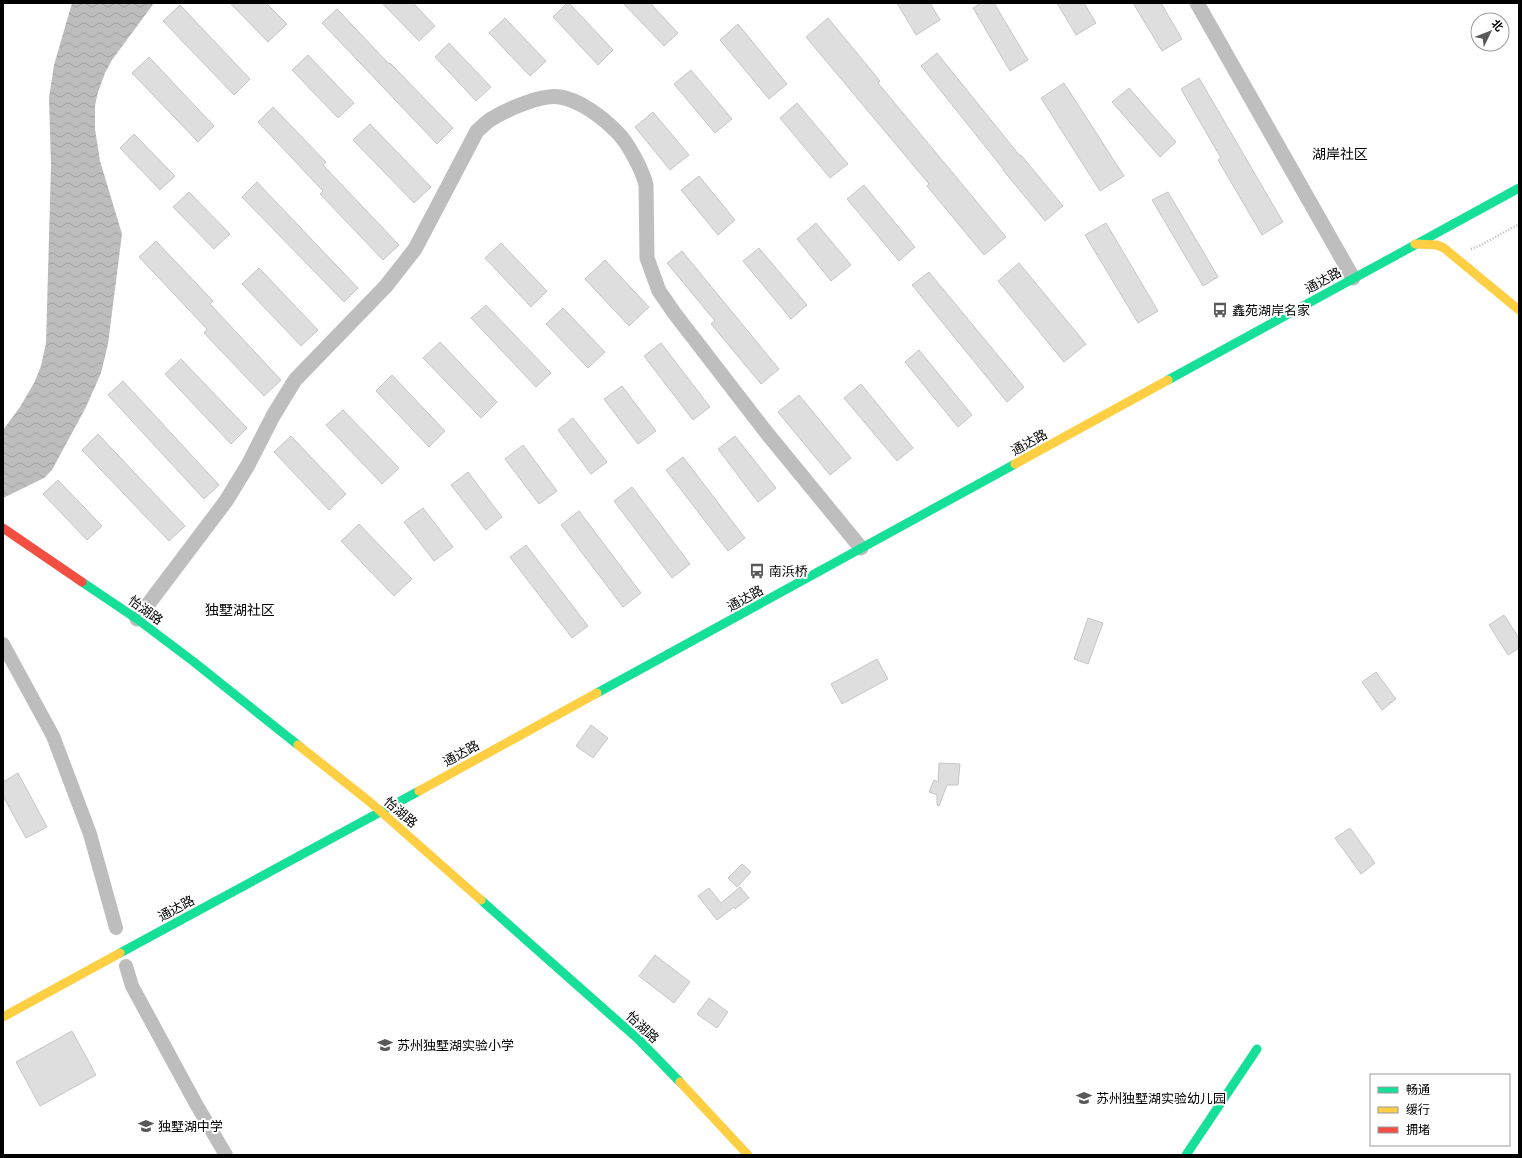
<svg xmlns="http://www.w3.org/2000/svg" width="1522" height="1158" font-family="'Work Sans','Noto Sans SC',sans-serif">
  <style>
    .water { fill: url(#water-waves) }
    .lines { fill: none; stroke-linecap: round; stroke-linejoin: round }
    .canal { stroke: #bdbdbd; stroke-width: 14 }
    .building { fill: #dedede; stroke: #c6c6c6 }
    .path { stroke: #b9b9b9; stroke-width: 2.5; stroke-dasharray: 1 2; stroke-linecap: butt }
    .street { stroke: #bebebe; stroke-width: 15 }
    .fast { stroke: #16e098; stroke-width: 9 }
    .slow { stroke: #ffcf43; stroke-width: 9 }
    .jam { stroke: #f24e42; stroke-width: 9 }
    .labels { text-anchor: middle; stroke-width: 4; stroke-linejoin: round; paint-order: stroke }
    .street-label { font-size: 13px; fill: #000; stroke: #fff }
    .poi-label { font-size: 13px; fill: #000; stroke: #fff; text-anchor: start }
    .neighbourhood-label { font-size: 14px; fill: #000; stroke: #fff }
  </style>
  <defs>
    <pattern id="water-waves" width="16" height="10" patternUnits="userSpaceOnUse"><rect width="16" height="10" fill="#bdbdbd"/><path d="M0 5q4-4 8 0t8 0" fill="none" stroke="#a1a1a1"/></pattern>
  </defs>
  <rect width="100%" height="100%" fill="#fff"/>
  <path class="water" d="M72,3H154L112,60L105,73L98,92L95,106V129L100,161L122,234L108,344L101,373L86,407L52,470L44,478L3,498V430L20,407L34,383L41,366L46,343L51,166L49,98L54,65Z"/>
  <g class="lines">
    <path class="canal" d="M3,644L53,736L90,834L116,928
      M126,966L132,986L196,1104L226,1155"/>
  </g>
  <path class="building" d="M230,3H266L287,24L268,42Z
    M382,3H413L435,26L419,41Z
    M567,3H569L613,50L598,65L553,17Z
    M623,3H650L678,33L664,46Z
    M897,3H930L940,20L916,35Z
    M981,3H994L1028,60L1010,71L973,8Z
    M1057,3H1084L1096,23L1076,35Z
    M1133,3H1161L1182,39L1162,51Z
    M180,5L250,79L234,95L163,21Z
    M337,9L389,64L390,63L453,128L437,144L322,23Z
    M505,18L546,61L530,76L489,33Z
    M828,18L880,81L878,83L1006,237L984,255L927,186L929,184L806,37Z
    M738,24L787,84L769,99L720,40Z
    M449,43L491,87L476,101L435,57Z
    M937,53L1020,156L1021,155L1063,206L1045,221L1003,170H1004L921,66Z
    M308,55L354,103L338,118L292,70Z
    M149,57L214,126L198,142L132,73Z
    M691,70L732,119L715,133L674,84Z
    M1199,78L1283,222L1262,235L1218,160L1221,158L1181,89Z
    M1064,83L1124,176L1100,191L1041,98Z
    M1129,88L1176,142L1160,157L1112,102Z
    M797,103L848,164L830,178L780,118Z
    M273,107L326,162L323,165L399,245L383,260L320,194L323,191L258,122Z
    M653,112L689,155L670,170L635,127Z
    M370,124L431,187L414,203L353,140Z
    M134,134L175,176L160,190L120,148Z
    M699,176L735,220L718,235L681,190Z
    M257,182L358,288L344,302L242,197Z
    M864,185L915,247L899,261L847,199Z
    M189,192L230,234L214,249L173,207Z
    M1168,192L1218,277L1203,286L1152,200Z
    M816,223L851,265L831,281L797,239Z
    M1106,223L1158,311L1138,323L1085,235Z
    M156,241L213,301L210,304L281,380L264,396L204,333L207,329L139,257Z
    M501,243L547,291L531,307L485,258Z
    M759,248L807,305L791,319L743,261Z
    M682,251L779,369L761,384L711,324L715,321L667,263Z
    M605,260L649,307L629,326L585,279Z
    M1019,263L1086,344L1064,362L998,281Z
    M259,268L318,330L301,346L242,284Z
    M929,272L1024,387L1007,402L912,285Z
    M486,305L551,373L536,387L471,318Z
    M563,308L605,352L588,368L546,324Z
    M440,342L497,402L481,418L423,358Z
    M661,343L710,407L693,420L644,356Z
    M919,350L972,415L958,427L905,362Z
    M181,359L247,428L231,444L165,374Z
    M392,375L445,431L429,447L376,391Z
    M123,381L219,485L204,499L108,395Z
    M861,384L913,448L897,461L844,398Z
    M622,386L656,431L638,444L604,399Z
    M799,395L851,458L830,475L778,412Z
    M343,410L399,468L382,484L326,425Z
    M573,418L607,462L591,474L558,430Z
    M98,434L185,526L169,541L82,450Z
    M291,436L346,494L329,510L274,452Z
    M735,436L776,488L758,502L718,449Z
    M523,445L557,491L539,504L505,459Z
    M683,457L745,538L728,551L666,470Z
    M468,472L502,517L486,530L451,485Z
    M58,480L102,526L87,540L43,494Z
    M632,487L690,564L672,578L614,501Z
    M423,508L453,547L434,561L404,522Z
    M579,511L641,593L623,607L561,525Z
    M359,524L412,579L394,596L341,541Z
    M526,545L588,626L572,638L510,557Z
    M1504,615L1519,638V648L1508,655L1489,625Z
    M1088,618L1103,623L1088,664L1074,659Z
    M877,659L888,679L842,704L831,684Z
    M1376,672L1396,699L1382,710L1362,682Z
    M591,725L608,738L593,758L576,746Z
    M939,763L960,764L958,785H947L939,806L937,805V795L929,792L934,780L938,782Z
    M18,773L47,827L26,838L3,796V782Z
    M1350,828L1375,863L1361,874L1335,838Z
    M742,864L751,872L737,887L728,878Z
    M740,887L749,898L735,909L734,907L717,920L698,896L709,888L721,903Z
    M655,955L690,982L674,1003L639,976Z
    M709,998L728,1012L717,1028L697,1014Z
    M72,1031L96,1075L40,1106L16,1062Z"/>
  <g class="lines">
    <path class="path" d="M1471,249L1481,245L1519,224"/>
    <path class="street" d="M1197,3L1353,278
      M137,619L226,501L248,465L273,416L295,380L386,286L415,249L477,131C482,127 487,121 493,118C508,109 542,94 560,97C580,100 602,117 617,132C628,143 642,169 646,185L647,258L659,291L675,314L766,432L861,548"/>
    <path class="fast" d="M1168,380L1519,188
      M82,582L137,619L194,662L298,745
      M597,693L1015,464
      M481,900L639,1040L680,1082
      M120,953L419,791
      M1186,1155L1257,1049"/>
    <path class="slow" d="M1415,244L1437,245L1444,248L1519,310
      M1015,464L1168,380
      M298,745L370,802L481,900
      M419,791L597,693
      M3,1017L120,953
      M680,1082L748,1155"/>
    <path class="jam" d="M3,528L82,582"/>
  </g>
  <defs>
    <g id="bus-bare" transform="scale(1.2)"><path d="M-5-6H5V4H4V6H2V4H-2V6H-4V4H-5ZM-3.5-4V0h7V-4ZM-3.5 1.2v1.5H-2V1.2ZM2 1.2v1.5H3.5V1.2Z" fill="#595959" stroke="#fff" stroke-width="2.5" paint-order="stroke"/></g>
    <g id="school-bare" transform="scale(1.2)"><path d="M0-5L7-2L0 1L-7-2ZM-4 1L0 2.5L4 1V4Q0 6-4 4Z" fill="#595959" stroke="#fff" stroke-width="2.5" paint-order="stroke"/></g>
  </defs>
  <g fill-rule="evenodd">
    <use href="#bus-bare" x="1220" y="310"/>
    <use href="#bus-bare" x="757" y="571"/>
    <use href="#school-bare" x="385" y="1045"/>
    <use href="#school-bare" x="1084" y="1098"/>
    <use href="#school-bare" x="146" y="1126"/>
  </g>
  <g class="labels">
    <g class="street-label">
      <text transform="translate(1323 280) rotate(-29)" y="5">通达路</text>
      <text transform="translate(1029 442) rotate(-29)" y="5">通达路</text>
      <text transform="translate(745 598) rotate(-29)" y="5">通达路</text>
      <text transform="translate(146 610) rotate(36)" y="5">怡湖路</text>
      <text transform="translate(461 753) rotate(-29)" y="5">通达路</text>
      <text transform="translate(401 812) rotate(41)" y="5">怡湖路</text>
      <text transform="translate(176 908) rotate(-28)" y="5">通达路</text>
      <text transform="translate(643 1027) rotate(43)" y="5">怡湖路</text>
    </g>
    <g class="poi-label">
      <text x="1232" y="315">鑫苑湖岸名家</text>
      <text x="769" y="576">南浜桥</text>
      <text x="397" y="1050">苏州独墅湖实验小学</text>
      <text x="1096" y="1103">苏州独墅湖实验幼儿园</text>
      <text x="158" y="1131">独墅湖中学</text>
    </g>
    <g class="neighbourhood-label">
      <text x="1340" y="159">湖岸社区</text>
      <text x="240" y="615">独墅湖社区</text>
    </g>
  </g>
  <rect width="1522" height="1158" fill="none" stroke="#000000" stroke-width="8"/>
  <rect x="1370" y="1074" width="140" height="72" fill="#ffffff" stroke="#999999"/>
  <rect x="1378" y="1087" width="20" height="6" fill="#16e098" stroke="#999999"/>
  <text x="1406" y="1094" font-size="12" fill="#000000">畅通</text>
  <rect x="1378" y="1107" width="20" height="6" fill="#ffcf43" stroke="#999999"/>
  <text x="1406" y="1114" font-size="12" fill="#000000">缓行</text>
  <rect x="1378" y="1127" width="20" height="6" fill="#f24e42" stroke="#999999"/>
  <text x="1406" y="1134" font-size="12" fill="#000000">拥堵</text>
  <g transform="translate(1490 32) rotate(47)"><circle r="19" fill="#ffffff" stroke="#999999"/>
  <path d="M0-3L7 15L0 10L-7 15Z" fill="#595959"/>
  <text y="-6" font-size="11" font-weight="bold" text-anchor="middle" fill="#000000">北</text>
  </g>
</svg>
